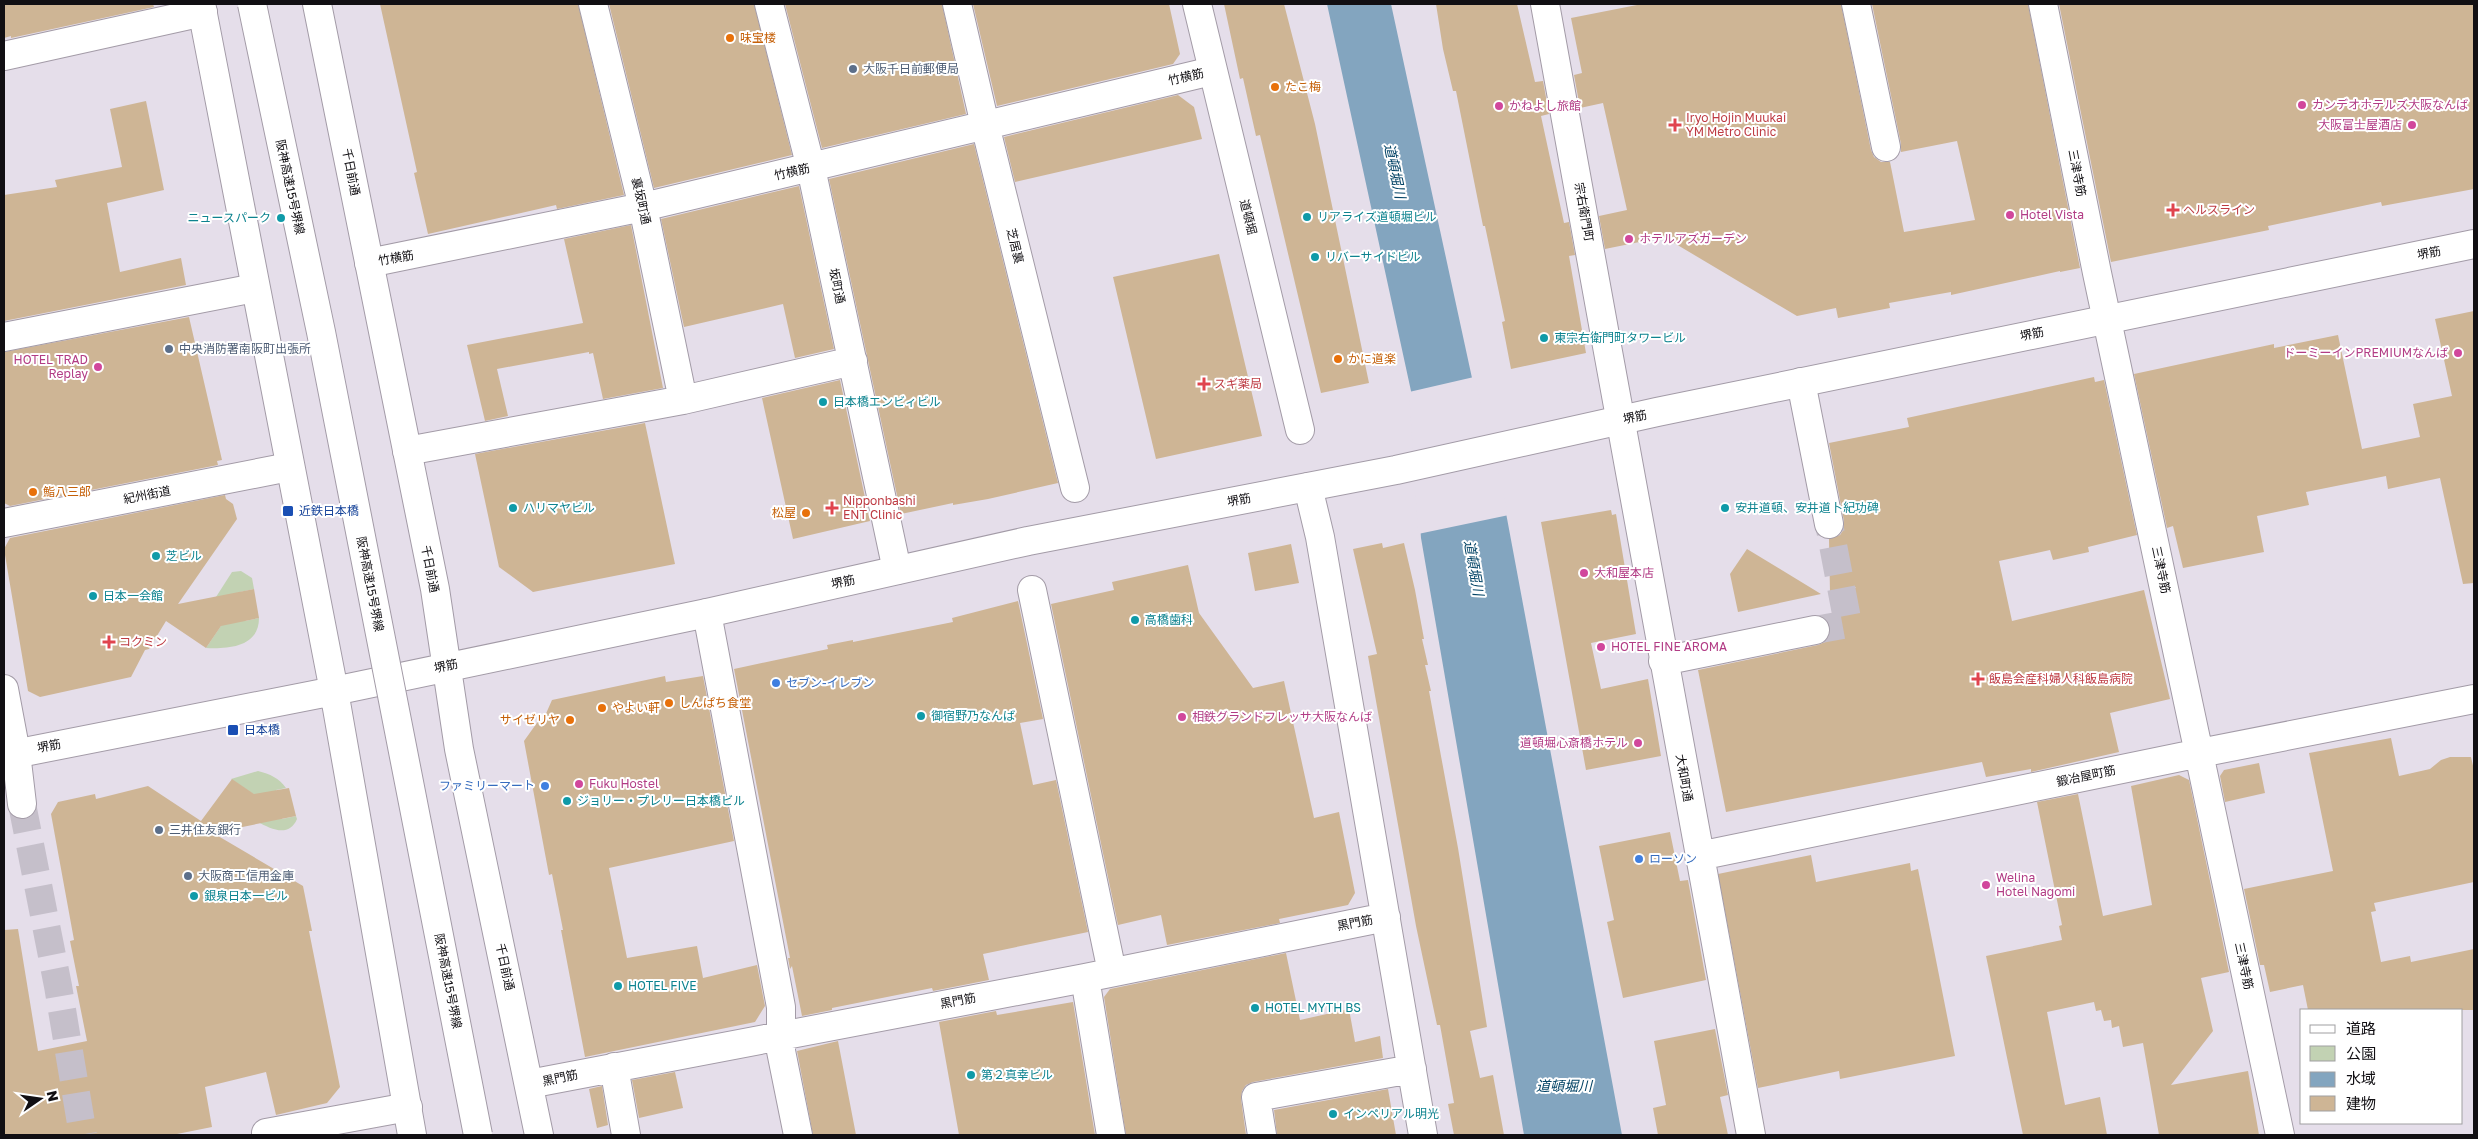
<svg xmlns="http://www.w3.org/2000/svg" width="2478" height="1139" font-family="'Golos Text','Noto Sans JP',sans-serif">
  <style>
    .green { fill: #c2d2b3 }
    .water { fill: #83a5bf }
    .pier { fill: #e5deea }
    .building { fill: #ceb595 }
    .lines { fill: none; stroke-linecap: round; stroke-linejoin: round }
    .minor-tunnel { stroke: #c5bfca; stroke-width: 28; stroke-dasharray: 28 14; stroke-linecap: butt }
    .minor-casing { stroke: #a39ba7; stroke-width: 30 }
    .major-casing { stroke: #a39ba7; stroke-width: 30 }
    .minor { stroke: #fff; stroke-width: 28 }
    .major { stroke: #fff; stroke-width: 28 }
    .highway-bridge-casing { stroke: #a39ba7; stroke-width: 30; stroke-linecap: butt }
    .highway-bridge { stroke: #fff; stroke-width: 28 }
    .food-dot { fill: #e8710a; stroke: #fff; stroke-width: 2 }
    .service-dot { fill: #5c6f8a; stroke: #fff; stroke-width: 2 }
    .hotel-dot { fill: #d1479c; stroke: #fff; stroke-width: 2 }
    .health-dot { fill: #e0444e; stroke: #fff; stroke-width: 2 }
    .culture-dot { fill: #0f9aa8; stroke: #fff; stroke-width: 2 }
    .transit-dot { fill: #1a4fb4; stroke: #fff; stroke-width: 2 }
    .shop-dot { fill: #3f7fe0; stroke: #fff; stroke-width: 2 }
    .labels { text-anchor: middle; stroke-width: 4; stroke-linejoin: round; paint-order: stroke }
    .food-label { font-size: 12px; fill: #c56008; stroke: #fff; text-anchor: start }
    .service-label { font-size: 12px; fill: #4e5e75; stroke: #fff; text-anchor: start }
    .street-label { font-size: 12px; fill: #110f13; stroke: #fff }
    .hotel-label { font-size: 12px; fill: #b23c85; stroke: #fff; text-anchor: start }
    .health-label { font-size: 12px; fill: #be3a42; stroke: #fff; text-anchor: start }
    .culture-label { font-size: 12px; fill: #0d838f; stroke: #fff; text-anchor: start }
    .transit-label { font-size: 12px; fill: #164399; stroke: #fff; text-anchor: start }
    .shop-label { font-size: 12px; fill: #366cbe; stroke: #fff; text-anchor: start }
    .water-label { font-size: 14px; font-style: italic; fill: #044466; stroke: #fff }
  </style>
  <rect width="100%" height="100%" fill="#e5deea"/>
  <path class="green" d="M241,571L252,578L254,589L240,592L245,621L259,618C259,647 229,649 206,648L233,608L216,597L232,572Z
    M258,771C270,774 279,778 286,788L276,790L282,819L296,816L297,819C289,838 271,829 258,822L270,805L231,779Z"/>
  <path class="water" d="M1327,4H1391L1472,378L1506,513L1622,1135H1524L1421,538L1411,391Z"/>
  <path class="pier" d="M1474,377L1509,515L1418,534L1409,392Z"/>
  <path class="building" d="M4,4H153L154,7L11,38V36L4,38Z
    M380,4H578L624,195L557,209L556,205L428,234L414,173L417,172Z
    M609,4H754L792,155L654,188Z
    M785,4H942L966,114L822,148Z
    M973,4H1169L1180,54L1173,64L997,106Z
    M1224,4H1284L1315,124L1369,383L1321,393L1260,135L1256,136L1243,78L1240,79Z
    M1436,4H1517L1535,82L1543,81L1549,114L1541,116L1564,223L1569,222L1575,255L1569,256L1586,353L1511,369L1502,322L1505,321L1485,226H1483L1456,91H1453L1443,49Z
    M1642,4H1841L1871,150L1874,157L1881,162H1890L1904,232L1975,220L1957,141L1901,152V144L1872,4H2028L2080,268L2060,272V271L1951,295V292L1889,303L1890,308L1838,318L1836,308L1797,316L1664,237L1605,249L1599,216L1627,210L1603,103L1580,108L1574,75L1582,73L1571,18Z
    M2059,4H2474V189L2382,206L2381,202L2268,226L2269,230L2111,262Z
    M1178,95L1194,107L1202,139L1015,182L1004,137Z
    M146,101L164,190L107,203L120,272L181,258L186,285L4,321V195L57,187L55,180L122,167L110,109Z
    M974,144L1058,483L988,499L953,505V503L901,514L829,179Z
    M799,186L834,349L795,358L783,304L684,327L661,219Z
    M631,225L663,388L603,399L593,353L589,354V352L497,369L508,416L485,421L467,345L583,323L564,239Z
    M1219,254L1262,436L1156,459L1113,277Z
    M2474,311V583L2463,584L2440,478L2388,489L2386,476L2306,492L2309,505L2257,516L2264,552L2183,568L2173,526L2167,528L2134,374L2274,344V348L2338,335L2362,449L2420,437L2413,404L2452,396L2435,319Z
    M189,317L222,460L217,461L218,465L10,506L4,503V352Z
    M2094,377L2095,382L2104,380L2137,535L2088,547L2089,552L2053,560L2050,550L1999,561L2012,621L2144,590L2170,699L2110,713L2119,752L2031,772V769L1986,777L1982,762L1726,812L1698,670L1818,645L1825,642L1830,635V626L1826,619L1856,587L1830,593L1829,539L1840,535L1844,529V521L1829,443L1909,427L1907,418Z
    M840,380L870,521L793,539L762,398Z
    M645,423L675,564L533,592L499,567L475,454Z
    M225,495L226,499L233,504L237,519L178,604L254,589L259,618L221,626L206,648L166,621L149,649L145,650L131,677L40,697L28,691L4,549L10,538Z
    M1611,510L1612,515L1616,514L1636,634L1591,643L1601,689L1648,679L1661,756L1586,770L1541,522Z
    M1382,543L1383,548L1404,543L1415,590L1424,639H1422L1428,665H1425L1431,691H1429L1458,848L1487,1027L1470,1031L1480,1078L1493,1075L1504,1135H1454L1448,1104L1454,1103L1440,1025H1437L1416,926L1368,656L1377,654L1353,549Z
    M1291,544L1299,583L1255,591L1248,553Z
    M1747,549L1821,594L1738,612L1730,574Z
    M1188,565L1199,613L1253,688L1284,681L1314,818L1339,812L1355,893L1348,905L1279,919L1280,923L1167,945L1161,915L1118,925L1051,604L1114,590L1112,582Z
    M1018,601L1043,719L1020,723L1033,785L1056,780L1088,932L983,954L989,980L933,991L932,988L832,1008V1010L802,1016L792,966L790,969L788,958H790L734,669L828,649L827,645L853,640V642L953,622L952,618Z
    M665,676L666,682L703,676L734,841L609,868L627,958L697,946L703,978L757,965L765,1006L755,1022L585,1057L561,930H563L552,874L549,875L524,741L539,720L544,718L552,700Z
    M2391,738L2399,776L2430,769L2441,760L2450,757H2471L2474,770V882L2374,903L2376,911L2371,912L2381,962L2410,956L2411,962L2474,949V1010H2308L2303,985L2270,992L2264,965H2260L2244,889L2333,871L2309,753Z
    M2259,763L2265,793L2225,802L2220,776L2224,770Z
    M2179,775L2189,780L2229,972L2201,978L2213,1031L2171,1085L2248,1071L2259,1135H2159L2143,1043L2123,1047L2119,1026L2112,1028L2111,1020L2104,1021L2101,1010L2096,1011L2094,1002L2047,1012L2065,1105L2100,1097L2107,1135H2023L1986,956L2062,940L2059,926L2062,925L2037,802L2078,794L2103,916L2152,905L2131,786Z
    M232,779L254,794L289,788L296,816L213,833L303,886L312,931H309L340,1087L327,1103L276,1115L266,1072L205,1087L212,1127L172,1135H4V930L18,929L38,1051L87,1041L76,986H79L70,941L74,940L51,814L58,802L95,794L96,799L148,786L201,821Z
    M1670,832L1680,881L1688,880L1706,980L1623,998L1607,922L1614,920L1599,846Z
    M1811,855L1816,882L1910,863L1911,871L1918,869L1955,1056L1840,1079L1839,1071L1758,1088L1718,874Z
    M1286,953L1300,1020L1349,1009L1355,1042L1380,1036L1383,1058L1253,1082L1246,1085L1242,1091L1241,1099L1246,1135H1126L1104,997L1110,989Z
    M1073,1002L1095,1135H959L939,1022L996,1011L997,1015Z
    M1715,1029L1728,1095L1720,1097L1728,1135H1658L1653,1108L1666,1105L1654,1041Z
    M838,1041L856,1135H813L797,1051Z
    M675,1072L683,1108L639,1118L632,1080Z
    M602,1086L608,1125L597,1128L589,1089Z
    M1388,1089L1396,1135H1277L1274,1110Z"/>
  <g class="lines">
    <path class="minor-tunnel" d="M1815,630L1848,624L1829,524
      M22,804L58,986L83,1135"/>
    <g class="minor-casing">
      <path id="minor" d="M593,4L643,207L683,400
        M769,4L811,168L897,570
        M957,4L985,125L1075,488
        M1197,4L1300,430
        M1545,4C1614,381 1680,759 1751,1135
        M1856,4L1886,147
        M2043,4L2097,273L2280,1135
        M4,56L203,12
        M369,263L643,207L1212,71
        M4,337L255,288
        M1801,382L1829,524
        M407,451L683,400L853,361
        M1308,487L1320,537L1423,1135
        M4,523L289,467
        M1032,590L1112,972
        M707,613L781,1007V1051L798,1135
        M1663,661L1815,630
        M4,689L16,753L22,804
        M1699,856L2200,753L2474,699
        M1085,978L1111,1135
        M614,1067L626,1135
        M529,1084L1085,978L1386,917
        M267,1135L266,1133L408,1107
        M1262,1135L1256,1097L1412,1069"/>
    </g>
    <g class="major-casing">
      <path id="major" d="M201,4L334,691L412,1135
        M317,4L435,589L459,749L539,1135
        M4,756L334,691L707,613L1028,541L1396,470L1657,412L2474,244"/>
    </g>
    <use href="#minor" class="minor"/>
    <use href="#major" class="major"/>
    <g class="highway-bridge-casing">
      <path id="highway-bridge" d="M252,4L321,332L478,1135"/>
    </g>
    <use href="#highway-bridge" class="highway-bridge"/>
  </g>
  <g class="food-dot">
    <circle cx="730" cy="38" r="5"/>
    <circle cx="1275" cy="87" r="5"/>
    <circle cx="1338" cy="359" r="5"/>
    <circle cx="33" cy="492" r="5"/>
    <circle cx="806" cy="513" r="5"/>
    <circle cx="669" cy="703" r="5"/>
    <circle cx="602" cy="708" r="5"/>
    <circle cx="570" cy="720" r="5"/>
  </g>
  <g class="service-dot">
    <circle cx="853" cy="69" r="5"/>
    <circle cx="169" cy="349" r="5"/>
    <circle cx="159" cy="830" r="5"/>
    <circle cx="188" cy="876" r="5"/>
  </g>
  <g class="hotel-dot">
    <circle cx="2302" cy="105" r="5"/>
    <circle cx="1499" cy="106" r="5"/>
    <circle cx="2412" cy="125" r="5"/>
    <circle cx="2010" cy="215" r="5"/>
    <circle cx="1629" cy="239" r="5"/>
    <circle cx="2458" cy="353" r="5"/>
    <circle cx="98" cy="367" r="5"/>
    <circle cx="1584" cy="573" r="5"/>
    <circle cx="1601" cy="647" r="5"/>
    <circle cx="1182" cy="717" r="5"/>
    <circle cx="1638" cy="743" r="5"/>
    <circle cx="579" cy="784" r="5"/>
    <circle cx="1986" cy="885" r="5"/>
  </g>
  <g class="health-dot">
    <path d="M1672.5 117.5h5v5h5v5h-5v5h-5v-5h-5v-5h5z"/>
    <path d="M2170.5 202.5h5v5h5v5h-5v5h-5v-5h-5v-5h5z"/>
    <path d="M1201.5 376.5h5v5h5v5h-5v5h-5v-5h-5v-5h5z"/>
    <path d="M829.5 500.5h5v5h5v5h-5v5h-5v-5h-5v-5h5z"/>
    <path d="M106.5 634.5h5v5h5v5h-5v5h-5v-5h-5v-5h5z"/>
    <path d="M1975.5 671.5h5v5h5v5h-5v5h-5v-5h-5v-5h5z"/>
  </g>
  <g class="culture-dot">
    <circle cx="1307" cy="217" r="5"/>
    <circle cx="281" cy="218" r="5"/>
    <circle cx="1315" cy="257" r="5"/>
    <circle cx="1544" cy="338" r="5"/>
    <circle cx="823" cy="402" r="5"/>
    <circle cx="513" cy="508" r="5"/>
    <circle cx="1725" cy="508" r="5"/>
    <circle cx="156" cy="556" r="5"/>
    <circle cx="93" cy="596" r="5"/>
    <circle cx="1135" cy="620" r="5"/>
    <circle cx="921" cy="716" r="5"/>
    <circle cx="567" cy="801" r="5"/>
    <circle cx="194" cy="896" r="5"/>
    <circle cx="618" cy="986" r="5"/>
    <circle cx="1255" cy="1008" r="5"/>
    <circle cx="971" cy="1075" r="5"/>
    <circle cx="1333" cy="1114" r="5"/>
  </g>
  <g class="transit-dot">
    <rect x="282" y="505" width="12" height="12" rx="2.5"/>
    <rect x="227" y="724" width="12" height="12" rx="2.5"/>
  </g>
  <g class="shop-dot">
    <circle cx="776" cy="683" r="5"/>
    <circle cx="545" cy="786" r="5"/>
    <circle cx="1639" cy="859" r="5"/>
  </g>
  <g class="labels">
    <g class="food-label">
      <text x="740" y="42">味宝楼</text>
      <text x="1285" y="91">たこ梅</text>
      <text x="1348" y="363">かに道楽</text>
      <text x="43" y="496">鮨八三郎</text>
      <text x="796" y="517" text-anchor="end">松屋</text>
      <text x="679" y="707">しんぱち食堂</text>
      <text x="612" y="712">やよい軒</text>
      <text x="560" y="724" text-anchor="end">サイゼリヤ</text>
    </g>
    <g class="service-label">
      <text x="863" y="73">大阪千日前郵便局</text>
      <text x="179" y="353">中央消防署南阪町出張所</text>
      <text x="169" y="834">三井住友銀行</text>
      <text x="198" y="880">大阪商工信用金庫</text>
    </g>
    <g class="street-label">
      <text transform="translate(1186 77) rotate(-13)" y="4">竹横筋</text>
      <text transform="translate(351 172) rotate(79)" y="4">千日前通</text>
      <text transform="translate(792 172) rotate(-13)" y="4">竹横筋</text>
      <text transform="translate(2077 173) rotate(79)" y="4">三津寺筋</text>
      <text transform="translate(290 187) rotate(78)" y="4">阪神高速15号堺線</text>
      <text transform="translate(641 201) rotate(77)" y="4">裏坂町通</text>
      <text transform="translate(1584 212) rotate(80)" y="4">宗右衛門町</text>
      <text transform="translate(1248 217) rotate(76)" y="4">道頓堀</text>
      <text transform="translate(1015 246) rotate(76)" y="4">芝居裏</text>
      <text transform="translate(2429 253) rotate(-11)" y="4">堺筋</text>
      <text transform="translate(396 258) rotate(-10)" y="4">竹横筋</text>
      <text transform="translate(837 286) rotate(78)" y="4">坂町通</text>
      <text transform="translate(2032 334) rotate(-12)" y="4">堺筋</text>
      <text transform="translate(1635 417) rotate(-12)" y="4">堺筋</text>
      <text transform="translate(147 495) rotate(-11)" y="4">紀州街道</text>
      <text transform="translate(1239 500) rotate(-11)" y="4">堺筋</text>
      <text transform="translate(430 569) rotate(79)" y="4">千日前通</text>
      <text transform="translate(2161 570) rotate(78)" y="4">三津寺筋</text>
      <text transform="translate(843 582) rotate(-13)" y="4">堺筋</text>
      <text transform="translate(370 584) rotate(79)" y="4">阪神高速15号堺線</text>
      <text transform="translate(446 666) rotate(-12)" y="4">堺筋</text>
      <text transform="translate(49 746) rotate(-11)" y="4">堺筋</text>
      <text transform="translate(2086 776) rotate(-12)" y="4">鍛冶屋町筋</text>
      <text transform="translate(1684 778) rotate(80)" y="4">大和町通</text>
      <text transform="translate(1355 923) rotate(-11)" y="4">黒門筋</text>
      <text transform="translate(2244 966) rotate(78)" y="4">三津寺筋</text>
      <text transform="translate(505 967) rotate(78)" y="4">千日前通</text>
      <text transform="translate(448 981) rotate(79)" y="4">阪神高速15号堺線</text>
      <text transform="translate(958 1001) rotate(-11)" y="4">黒門筋</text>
      <text transform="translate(560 1078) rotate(-12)" y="4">黒門筋</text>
    </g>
    <g class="hotel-label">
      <text x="2312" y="109">カンデオホテルズ大阪なんば</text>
      <text x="1509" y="110">かねよし旅館</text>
      <text x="2402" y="129" text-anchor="end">大阪富士屋酒店</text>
      <text x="2020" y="219">Hotel Vista</text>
      <text x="1639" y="243">ホテルアズガーデン</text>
      <text x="2448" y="357" text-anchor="end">ドーミーインPREMIUMなんば</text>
      <text x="88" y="364" text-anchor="end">HOTEL TRAD<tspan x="88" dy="14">Replay</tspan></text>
      <text x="1594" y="577">大和屋本店</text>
      <text x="1611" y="651">HOTEL FINE AROMA</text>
      <text x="1192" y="721">相鉄グランドフレッサ大阪なんば</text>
      <text x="1628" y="747" text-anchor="end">道頓堀心斎橋ホテル</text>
      <text x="589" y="788">Fuku Hostel</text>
      <text x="1996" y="882">Welina<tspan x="1996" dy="14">Hotel Nagomi</tspan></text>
    </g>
    <g class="health-label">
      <text x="1686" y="122">Iryo Hojin Muukai<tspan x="1686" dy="14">YM Metro Clinic</tspan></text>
      <text x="2183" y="214">ヘルスライン</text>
      <text x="1214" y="388">スギ薬局</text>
      <text x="843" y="505">Nipponbashi<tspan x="843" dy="14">ENT Clinic</tspan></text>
      <text x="119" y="646">コクミン</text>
      <text x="1989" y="683">飯島会産科婦人科飯島病院</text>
    </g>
    <g class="culture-label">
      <text x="1317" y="221">リアライズ道頓堀ビル</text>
      <text x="271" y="222" text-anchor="end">ニュースパーク</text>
      <text x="1325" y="261">リバーサイドビル</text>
      <text x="1554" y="342">東宗右衛門町タワービル</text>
      <text x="833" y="406">日本橋エンビィビル</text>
      <text x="523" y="512">ハリマヤビル</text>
      <text x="1735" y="512">安井道頓、安井道卜紀功碑</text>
      <text x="166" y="560">芝ビル</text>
      <text x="103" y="600">日本一会館</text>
      <text x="1145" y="624">高橋歯科</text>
      <text x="931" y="720">御宿野乃なんば</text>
      <text x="577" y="805">ジョリー・プレリー日本橋ビル</text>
      <text x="204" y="900">銀泉日本一ビル</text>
      <text x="628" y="990">HOTEL FIVE</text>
      <text x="1265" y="1012">HOTEL MYTH BS</text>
      <text x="981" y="1079">第２真幸ビル</text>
      <text x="1343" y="1118">インペリアル明光</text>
    </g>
    <g class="transit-label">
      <text x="299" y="515">近鉄日本橋</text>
      <text x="244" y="734">日本橋</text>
    </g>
    <g class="shop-label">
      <text x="786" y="687">セブン-イレブン</text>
      <text x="535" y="790" text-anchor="end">ファミリーマート</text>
      <text x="1649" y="863">ローソン</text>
    </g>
    <g class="water-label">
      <text transform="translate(1395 171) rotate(78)" y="5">道頓堀川</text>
      <text transform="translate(1474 568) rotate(80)" y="5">道頓堀川</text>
      <text x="1564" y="1091">道頓堀川</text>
    </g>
  </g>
  <rect width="2478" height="1139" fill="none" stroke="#110f13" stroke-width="10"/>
  <rect x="2300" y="1009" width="162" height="115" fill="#ffffff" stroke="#a09fa1"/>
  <rect x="2310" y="1025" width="25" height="8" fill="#ffffff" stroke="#a09fa1"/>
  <text x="2346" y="1034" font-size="15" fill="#110f13">道路</text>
  <rect x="2310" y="1046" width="25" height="15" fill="#c2d2b3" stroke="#a09fa1"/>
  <text x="2346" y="1059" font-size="15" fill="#110f13">公園</text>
  <rect x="2310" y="1072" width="25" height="15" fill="#83a5bf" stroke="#a09fa1"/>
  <text x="2346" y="1084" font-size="15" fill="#110f13">水域</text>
  <rect x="2310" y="1096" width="25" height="15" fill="#ceb595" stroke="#a09fa1"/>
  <text x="2346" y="1109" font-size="15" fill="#110f13">建物</text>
  <g transform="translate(40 1099) rotate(77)" stroke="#ffffff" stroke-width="4" paint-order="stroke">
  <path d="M0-4L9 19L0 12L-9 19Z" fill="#110f13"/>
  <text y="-8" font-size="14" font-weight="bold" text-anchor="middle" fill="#110f13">N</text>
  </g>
</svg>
